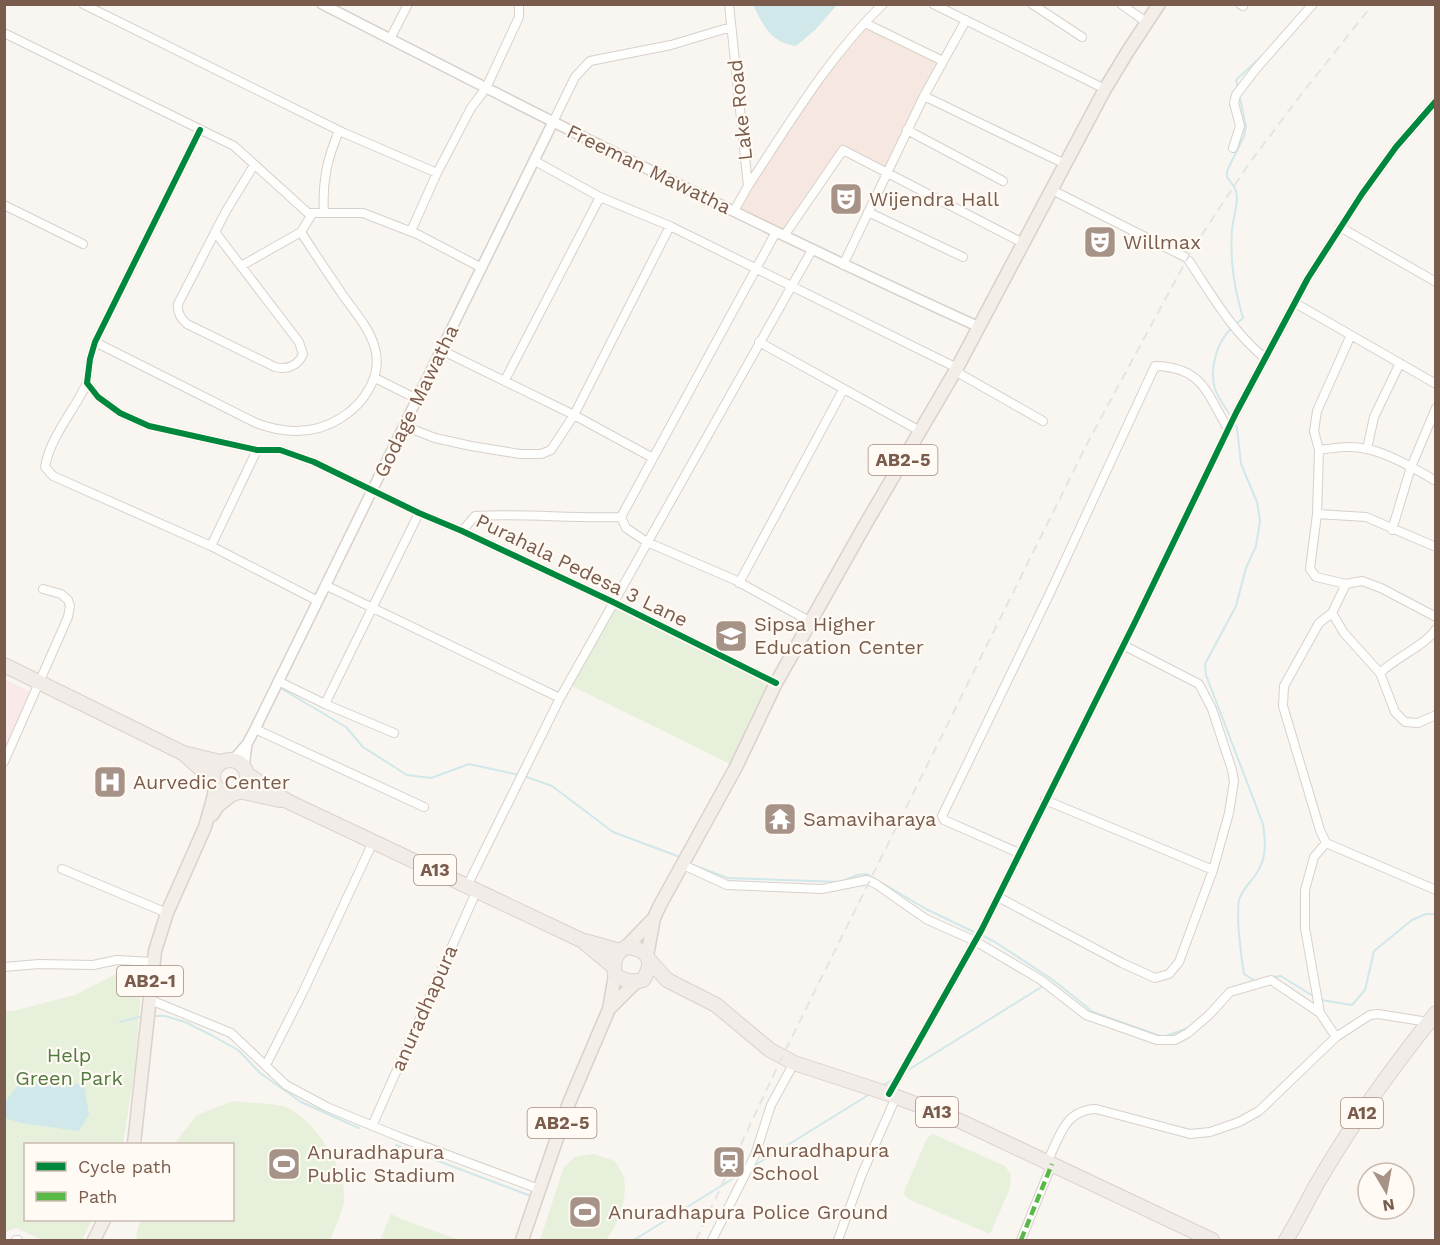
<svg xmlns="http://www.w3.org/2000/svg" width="1440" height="1245" font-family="'Work Sans',sans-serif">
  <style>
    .commercial { fill: #f6e8e1 }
    .medical { fill: #fae9e9 }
    .green { fill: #e7f0db }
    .water { fill: #d0e8ea }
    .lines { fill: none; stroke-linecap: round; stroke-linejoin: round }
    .stream { stroke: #d0e8ea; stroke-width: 2 }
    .minor-casing { stroke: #d7d1cb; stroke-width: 10 }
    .tertiary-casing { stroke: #d7d1cb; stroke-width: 12 }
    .primary-casing { stroke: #dad1cc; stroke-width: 15 }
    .trunk-casing { stroke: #dad1cc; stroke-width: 16 }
    .minor { stroke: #fefefd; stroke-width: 8 }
    .tertiary { stroke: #fefefd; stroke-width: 9 }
    .primary { stroke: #f3eee8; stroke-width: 12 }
    .trunk { stroke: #f2ece8; stroke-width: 14 }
    .rail { stroke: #e6e3e7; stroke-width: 2; stroke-dasharray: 9 6; stroke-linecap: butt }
    .quiet { stroke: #58b947; stroke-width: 4.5; stroke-dasharray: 9 4.5; stroke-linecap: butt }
    .cycleway-casing { stroke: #fffaf3; stroke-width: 10 }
    .cycleway { stroke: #00873e; stroke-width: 6 }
    .labels { text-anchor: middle; stroke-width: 4.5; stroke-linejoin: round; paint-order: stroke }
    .shield { fill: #fffaf3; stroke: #a28b7f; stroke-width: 1.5 }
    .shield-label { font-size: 18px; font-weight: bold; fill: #7a5c4d }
    .street-label { font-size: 20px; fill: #7a5c4d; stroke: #fffaf3 }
    .poi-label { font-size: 20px; fill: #7a5c4d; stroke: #fffaf3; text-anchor: start }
    .park-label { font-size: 20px; fill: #537a41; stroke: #fffaf3 }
  </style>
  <rect width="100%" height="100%" fill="#f9f5f0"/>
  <path class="commercial" d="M865,23L943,61L887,173L843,150L784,236L734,211L806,99Z"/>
  <path class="medical" d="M5,679L32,693L5,752Z"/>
  <path class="green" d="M613,602L776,683L736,767L568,684Z
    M128,968L142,976L135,1067L123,1144H26V1220H92L82,1240H43L16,1228L5,1232L4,1011H13L75,995Z
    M233,1101C245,1103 279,1103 288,1108C316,1122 347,1169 344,1201C343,1213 334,1229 330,1240H136L137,1231L141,1220H232V1144H174L197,1115Z
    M933,1134L1005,1166L1011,1175L1010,1188L990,1234L910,1200L903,1194L927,1138Z
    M594,1154L615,1161C618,1167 623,1173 624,1179C628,1199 618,1225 606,1240H540L564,1167L575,1157Z
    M391,1214L399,1218L459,1240H380Z"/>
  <path class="water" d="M753,5H837L815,30L796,46C770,42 764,26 753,5Z
    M21,1081L84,1084L89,1115L79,1131L21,1123L5,1118V1102Z"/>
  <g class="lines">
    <path class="stream" d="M1238,88L1236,80L1263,55
      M1236,324L1243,318C1234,287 1230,262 1232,230C1233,219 1237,208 1237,197C1237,189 1232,184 1227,177V171L1244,136L1246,126L1239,94
      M1231,417C1226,408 1218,398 1215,389C1209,368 1217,341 1232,328
      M1234,422L1237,428L1241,464L1257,502L1260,521L1256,546L1246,568L1236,606L1205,664L1206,675L1263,824C1266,844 1267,860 1254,877C1248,885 1242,890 1239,900C1236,917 1241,956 1244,974L1255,981
      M282,689L346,727L363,747L407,775L431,778L469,764L519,775
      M524,776L552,786L613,832L680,857
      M693,865L728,878L841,882L857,875L867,874L926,909L976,933
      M981,935L995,942L1053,980L1093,1012L1163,1037L1188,1028
      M1274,977L1281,976L1313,996
      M1321,1000L1352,1005L1365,990L1374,951L1412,920L1426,914H1436
      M155,1016H165L185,1022L211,1035L238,1050L260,1073L301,1102L359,1128
      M120,1022L143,1016
      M905,1072L1043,986
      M882,1086L895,1078
      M396,1145L531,1196L530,1198
      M752,1167L870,1094
      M634,1240L742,1173"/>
    <g class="minor-casing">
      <path id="minor" d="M83,4L344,133L437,173
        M729,4L748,186L734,211
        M933,4L1105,89
        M1032,4L1082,37
        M1121,4L1146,22
        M1240,4L1243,6
        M865,23L943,61
        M4,33L234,146L308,213H363L417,234L482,268
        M390,39L408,4
        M924,96L966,20
        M553,122L575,77L590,61L671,45L731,27
        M200,130L95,342L90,359L87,383L98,397L120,413L149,426L257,450H280L314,462L419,513L462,531L613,602L776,683
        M907,130L1003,181
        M1233,148L1240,126L1234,103L1236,95L1255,70L1313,4
        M535,161L600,197L670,226L957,368
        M748,186C789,124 829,56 883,4
        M1052,190L1185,257
        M4,205L83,244
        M868,212L963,257
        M324,213C322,182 327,159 339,131
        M1340,227L1436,282
        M411,231L437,173L471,108L486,88L519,17V4
        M215,232L299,342L303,354C298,366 287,370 275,367L187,324C181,319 177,313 178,304L226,211L254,165
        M776,232L621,517L626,528L647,542L735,580L811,622
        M784,236L843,150L1023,243
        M1189,261C1212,295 1233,333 1265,358
        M843,265L924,96L1065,164
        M241,266L301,232L312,214
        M1295,303L1436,384
        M95,342L256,423C285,434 314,435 341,418C365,403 384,374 374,345C368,326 353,310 342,294C328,273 314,253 301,232
        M759,342L920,431
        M441,350L574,415L653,458
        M955,371L1043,421
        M375,378L417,399
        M505,380L600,197
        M87,383C74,411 50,437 45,467L53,476L211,546L318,601
        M404,426L435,438L471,446L520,454H541L551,450L574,415L670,226
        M1367,449L1374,417L1400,363
        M1319,450C1334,448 1351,445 1367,449C1388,453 1417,470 1436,481
        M1317,514L1366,517L1436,547
        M1392,530L1411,467L1436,408
        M462,531L475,516C524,513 572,519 621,517
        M211,546L257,450
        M739,583L843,390
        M1346,584L1362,581L1381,588L1436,617
        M325,585L560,698
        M1332,613L1344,633L1380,673L1395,712L1405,722L1418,723L1436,715
        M1380,673C1396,657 1425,646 1436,629
        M278,681L325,704L394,733
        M325,704L419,513
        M255,729L424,807
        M4,762L68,617L70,606L68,600L61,594L43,589
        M1045,800L1213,870
        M1326,843L1320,830L1283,706L1284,686L1319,623L1332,613L1346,584L1316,577L1310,569L1317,514L1319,450L1314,431L1317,411L1351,335
        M1019,853L944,820L942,816L1049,595L1155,366C1203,367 1207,394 1228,429
        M681,864L727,885L822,889L867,880L876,884L926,919L975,941L1041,980L1086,1015L1157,1040H1175L1188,1033L1209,1015L1230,992L1271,980L1320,1013
        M62,869L167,913
        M467,886L560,698L812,250
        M998,897L1122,963L1155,978L1169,974L1179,962L1213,870L1229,813L1234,781L1232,770L1212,709L1199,684L1123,645
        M4,967L39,964L93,965L117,960L153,962
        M148,999L231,1033L286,1085L327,1107L402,1138L539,1189
        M1336,1037L1320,1013L1305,928V890L1314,857L1326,843L1436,890
        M266,1065L303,992L373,842
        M889,1094L982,929L1135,622L1236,413L1308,278L1362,194L1396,147L1436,101
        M372,1126L477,890
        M1047,1162C1060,1137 1064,1110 1096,1109L1190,1134L1210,1132L1239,1122L1259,1111L1336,1037L1370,1015L1378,1014L1428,1022
        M16,1240H18
        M712,1240L755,1155L771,1105L794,1063
        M838,1240L862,1174L896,1097
        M1021,1240L1052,1164"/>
    </g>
    <g class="tertiary-casing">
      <path id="tertiary" d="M322,4C540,116 757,226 979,327
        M233,760L247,744L255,729L553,122
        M244,767L247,744"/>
    </g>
    <g class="primary-casing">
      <path id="primary" d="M212,815L218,806L233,794
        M626,947L654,918
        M647,956L654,918L660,905L736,767L776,683L865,525L957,368L1105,89L1128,51L1159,4
        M610,1008L635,983
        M134,1144L155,951L167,913L205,827L214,795L215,786
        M94,1240L104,1220
        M522,1240L569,1103L609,1009L615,975"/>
    </g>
    <g class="trunk-casing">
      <path id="trunk" d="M4,665L183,753L220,762
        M184,754L213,780
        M213 777a17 17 0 1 1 34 0a17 17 0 1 1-34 0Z
        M247,774L287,801L581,940L620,951
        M239,791L280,800
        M585,943L614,967
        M626,947C649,949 655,961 643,980C632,983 625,981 615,975C613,963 614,954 626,947Z
        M650,961L667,980L716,1005L770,1050L794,1063L889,1094L960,1121L1212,1240
        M1286,1240C1300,1218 1310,1194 1324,1172C1357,1116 1395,1064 1436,1013"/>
    </g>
    <use href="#minor" class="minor"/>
    <use href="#tertiary" class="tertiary"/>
    <use href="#primary" class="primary"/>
    <use href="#trunk" class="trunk"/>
    <path class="rail" d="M696,1240L782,1057L1088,442L1193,248L1248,165L1300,96L1373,4"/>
    <path class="quiet" d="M1021,1240L1052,1164"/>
    <g class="cycleway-casing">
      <path id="cycleway" d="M200,130L95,342L90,359L87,383L98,397L120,413L149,426L257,450H280L314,462L419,513L462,531L613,602L776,683
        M889,1094L982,929L1135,622L1236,413L1308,278L1362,194L1396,147L1436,101"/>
    </g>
    <use href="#cycleway" class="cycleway"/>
  </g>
  <defs>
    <g id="theatre-square" transform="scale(1.725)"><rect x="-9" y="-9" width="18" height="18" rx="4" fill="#a69286" stroke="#fffaf3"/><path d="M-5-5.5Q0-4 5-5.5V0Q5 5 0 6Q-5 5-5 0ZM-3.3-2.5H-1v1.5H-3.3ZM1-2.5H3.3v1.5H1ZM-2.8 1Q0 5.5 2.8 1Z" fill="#fff"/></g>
    <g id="university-square" transform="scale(1.725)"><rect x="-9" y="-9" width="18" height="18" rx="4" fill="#a69286" stroke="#fffaf3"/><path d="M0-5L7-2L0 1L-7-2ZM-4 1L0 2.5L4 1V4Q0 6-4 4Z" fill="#fff"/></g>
    <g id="hospital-square" transform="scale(1.725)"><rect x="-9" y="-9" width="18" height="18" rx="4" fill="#a69286" stroke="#fffaf3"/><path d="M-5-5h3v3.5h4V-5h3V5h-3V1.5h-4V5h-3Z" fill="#fff"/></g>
    <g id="temple-square" transform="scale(1.725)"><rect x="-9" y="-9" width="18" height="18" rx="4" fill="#a69286" stroke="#fffaf3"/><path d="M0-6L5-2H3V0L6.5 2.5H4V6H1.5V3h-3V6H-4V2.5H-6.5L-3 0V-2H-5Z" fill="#fff"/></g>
    <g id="station-square" transform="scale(1.725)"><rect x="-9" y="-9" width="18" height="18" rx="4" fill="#a69286" stroke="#fffaf3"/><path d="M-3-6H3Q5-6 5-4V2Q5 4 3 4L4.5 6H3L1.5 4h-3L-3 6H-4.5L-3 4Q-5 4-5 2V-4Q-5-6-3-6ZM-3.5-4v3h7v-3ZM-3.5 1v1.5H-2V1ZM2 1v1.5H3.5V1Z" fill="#fff"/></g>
    <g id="stadium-square" transform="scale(1.725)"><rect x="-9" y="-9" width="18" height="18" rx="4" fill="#a69286" stroke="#fffaf3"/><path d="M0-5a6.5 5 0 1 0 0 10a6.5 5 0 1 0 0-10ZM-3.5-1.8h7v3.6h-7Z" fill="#fff"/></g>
  </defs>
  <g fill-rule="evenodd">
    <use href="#theatre-square" x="846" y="199"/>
    <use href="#theatre-square" x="1100" y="242"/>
    <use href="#university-square" x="731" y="636"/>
    <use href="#hospital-square" x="110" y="782"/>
    <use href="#temple-square" x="780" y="819"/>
    <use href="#station-square" x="729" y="1162"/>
    <use href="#stadium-square" x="284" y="1164"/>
    <use href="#stadium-square" x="585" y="1212"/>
  </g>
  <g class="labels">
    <g class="shield">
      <rect x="868.5" y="445" width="69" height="30" rx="4.5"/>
      <rect x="414" y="855" width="42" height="30" rx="4.5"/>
      <rect x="117" y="966" width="66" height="30" rx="4.5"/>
      <rect x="916" y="1097" width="42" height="30" rx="4.5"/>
      <rect x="1341" y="1098" width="42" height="30" rx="4.5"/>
      <rect x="527.5" y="1108" width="69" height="30" rx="4.5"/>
    </g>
    <g class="shield-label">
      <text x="903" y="466">AB2-5</text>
      <text x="435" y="876">A13</text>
      <text x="150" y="987">AB2-1</text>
      <text x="937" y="1118">A13</text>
      <text x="1362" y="1119">A12</text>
      <text x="562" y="1129">AB2-5</text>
    </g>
    <g class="street-label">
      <text transform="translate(740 110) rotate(-96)" y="7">Lake Road</text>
      <text transform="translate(649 169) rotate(26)" y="7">Freeman Mawatha</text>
      <text transform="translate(416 401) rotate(-64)" y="7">Godage Mawatha</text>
      <text transform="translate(582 570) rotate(26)" y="7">Purahala Pedesa 3 Lane</text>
      <text transform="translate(424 1008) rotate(-66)" y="7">anuradhapura</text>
    </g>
    <g class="poi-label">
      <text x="869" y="206">Wijendra Hall</text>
      <text x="1123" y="249">Willmax</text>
      <text x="754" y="631">Sipsa Higher<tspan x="754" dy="23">Education Center</tspan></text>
      <text x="133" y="789">Aurvedic Center</text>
      <text x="803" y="826">Samaviharaya</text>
      <text x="752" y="1157">Anuradhapura<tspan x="752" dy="23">School</tspan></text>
      <text x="307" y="1159">Anuradhapura<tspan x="307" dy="23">Public Stadium</tspan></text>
      <text x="608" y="1219">Anuradhapura Police Ground</text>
    </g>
    <g class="park-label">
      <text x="69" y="1062">Help<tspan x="69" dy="23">Green Park</tspan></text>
    </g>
  </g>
  <rect width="1440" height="1245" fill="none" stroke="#7a5c4d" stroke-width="12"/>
  <rect x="24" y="1143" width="210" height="78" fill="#fffaf3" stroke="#cabbb1" stroke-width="1.5"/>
  <rect x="36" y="1162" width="30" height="9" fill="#00873e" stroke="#cabbb1" stroke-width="1.5"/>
  <text x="78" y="1173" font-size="18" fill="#7a5c4d">Cycle path</text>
  <rect x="36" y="1192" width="30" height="9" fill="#58b947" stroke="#cabbb1" stroke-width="1.5"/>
  <text x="78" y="1203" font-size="18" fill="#7a5c4d">Path</text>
  <g transform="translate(1386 1191) rotate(170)"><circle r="28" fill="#fffaf3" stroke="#cabbb1" stroke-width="1.5"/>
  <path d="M0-4.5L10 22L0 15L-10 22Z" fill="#a69286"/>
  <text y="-9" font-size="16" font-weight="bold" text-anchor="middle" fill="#7a5c4d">N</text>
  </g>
</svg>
